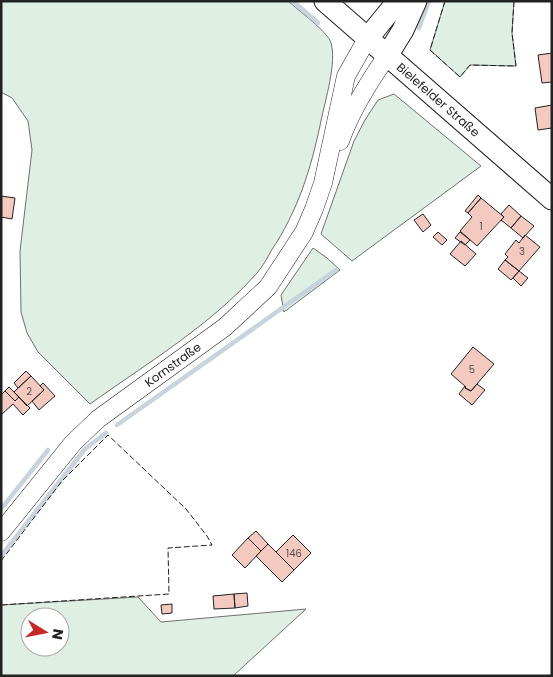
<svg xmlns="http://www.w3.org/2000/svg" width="553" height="677" font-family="Poppins,sans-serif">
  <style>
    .green { fill: #e0efe3; stroke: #6f6f6f; fill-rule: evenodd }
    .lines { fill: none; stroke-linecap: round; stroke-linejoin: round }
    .stream { stroke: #c7d3dd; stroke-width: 4.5 }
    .building { fill: #f3c9c0; stroke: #222 }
    .minor-casing { stroke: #222; stroke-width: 19 }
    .major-casing { stroke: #222; stroke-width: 23 }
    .minor { stroke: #fff; stroke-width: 18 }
    .major { stroke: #fff; stroke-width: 21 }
    .fence { stroke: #222; stroke-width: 1; stroke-dasharray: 6 2.5; stroke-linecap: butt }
    .labels { text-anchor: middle; stroke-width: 4; stroke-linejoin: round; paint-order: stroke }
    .number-label { font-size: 10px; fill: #564c4a }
    .street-label { font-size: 12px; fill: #222; stroke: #fff }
  </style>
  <rect width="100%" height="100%" fill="#fff"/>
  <path class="green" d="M1,1H288C297,9 329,33 331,43C337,62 325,101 321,121C311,169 298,211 271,251C267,259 262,267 257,273C211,325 146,364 90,404L38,352L27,333L21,312L20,251L32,150L28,121L12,98L1,92Z
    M445,1H514L512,33L516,66L470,65L460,77L430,50Z
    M394,94L481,166L352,261L321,234L354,141L365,120L378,100Z
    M313,248L327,258L340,270L284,312L281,295Z
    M138,597L161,622L306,609L233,676H1V605ZM30,617H60V647H30Z"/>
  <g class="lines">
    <path class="stream" d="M293,1L318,23
      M419,28L429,1
      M117,425L336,270
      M1,509L48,450
      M1,556L85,449L106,433"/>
  </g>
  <path class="building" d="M552,53V82L542,83L538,55Z
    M552,105V128L538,130L535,108Z
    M478,195L481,198L468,213L465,211Z
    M1,196L15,198L12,219L1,217Z
    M481,198L504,217L477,246L460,231L472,217L468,213Z
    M509,205L521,216L511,228L501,220L504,217L501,214Z
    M423,214L431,225L423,232L414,220Z
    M521,216L534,226L523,238L511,228Z
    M438,232L447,240L442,245L433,237Z
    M460,232L470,240L465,245L455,238Z
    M525,235L540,247L519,271L505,260L508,257L505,254L516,240L519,243Z
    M461,241L476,254L465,266L450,254Z
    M505,260L519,271L511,280L498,269Z
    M519,271L528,278L521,286L513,278Z
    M473,347L494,364L471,391L465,388L466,387L451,374Z
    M26,371L31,376L18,388L14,383Z
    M31,376L44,390L27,406L14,392Z
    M43,383L55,396L39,410L32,401L44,390L40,386Z
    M477,384L485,390L472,405L459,394L465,386V388L471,391Z
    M9,387L19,397L15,401L5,391Z
    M5,391L15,401L19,397L30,408L23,415L13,404L1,415V395Z
    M256,531L268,544L261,551L248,538Z
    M293,535L311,553L294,570L276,552Z
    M248,538L261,551L245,568L232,555Z
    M268,544L294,570L282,582L256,556Z
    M247,593L248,606L235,608L234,594Z
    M234,594L235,608L214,609L213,596Z
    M172,604V613L162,614L161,605Z"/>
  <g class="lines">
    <g class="minor-casing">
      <path id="minor" d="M340,141C351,110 368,83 387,56
        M1,532L73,443L98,419L225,327L268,287L304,232L314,209L323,183L346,76L367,39"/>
    </g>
    <g class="major-casing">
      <path id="major" d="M325,1L552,199
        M367,39L398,1
        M387,56L403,30L416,1"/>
    </g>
    <use href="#minor" class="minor"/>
    <use href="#major" class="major"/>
    <path class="fence" d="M445,1L430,50L460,77L470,65L516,66L512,33L514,1
      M1,561L62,481L108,435L186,509L207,536L212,545L168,548L169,594L1,605"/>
  </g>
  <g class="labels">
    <g class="number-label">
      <text x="481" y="230">1</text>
      <text x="522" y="255">3</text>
      <text x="472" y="373">5</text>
      <text x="29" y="395">2</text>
      <text x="294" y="557">146</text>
    </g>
    <g class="street-label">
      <text transform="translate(438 100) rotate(41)" y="4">Bielefelder Straße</text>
      <text transform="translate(173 365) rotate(-36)" y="4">Kornstraße</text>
    </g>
  </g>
  <rect width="553" height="677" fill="none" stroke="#222222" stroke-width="5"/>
  <g transform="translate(45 632) rotate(100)"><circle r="24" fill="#ffffff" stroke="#a7a7a7"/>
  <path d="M0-4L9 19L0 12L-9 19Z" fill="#c62828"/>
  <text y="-8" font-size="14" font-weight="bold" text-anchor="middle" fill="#222222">N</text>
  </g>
</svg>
